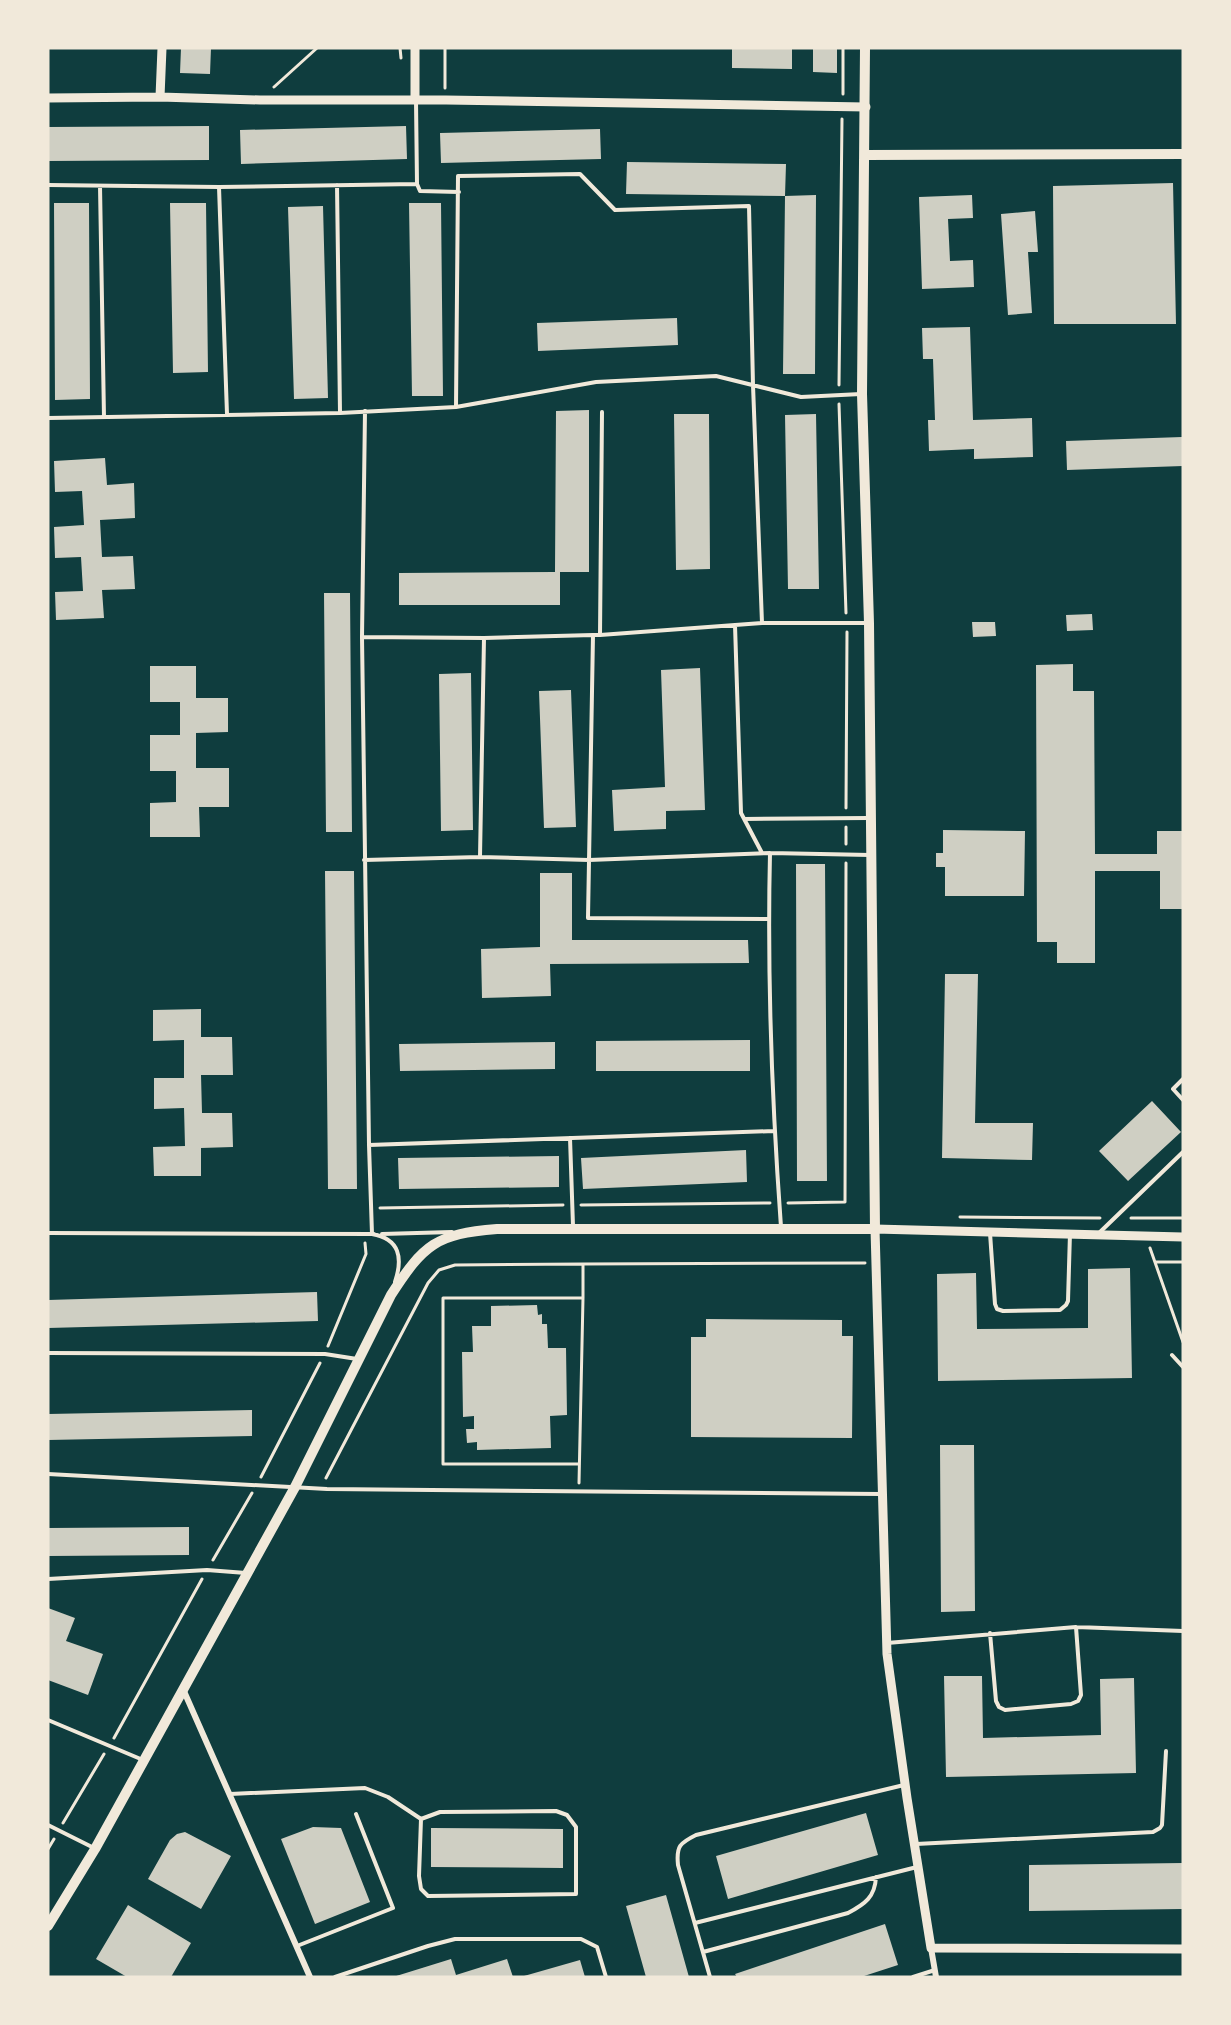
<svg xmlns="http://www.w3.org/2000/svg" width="1231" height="2025" font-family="Helvetica,sans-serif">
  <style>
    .building { fill: #cfcfc3 }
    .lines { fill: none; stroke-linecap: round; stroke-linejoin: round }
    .path { stroke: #f1e9da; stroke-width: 3 }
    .service { stroke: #f1e9da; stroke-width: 4 }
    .minor { stroke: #f1e9da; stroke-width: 6 }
    .tertiary { stroke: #f1e9da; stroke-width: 9 }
    .secondary { stroke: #f1e9da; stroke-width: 10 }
  </style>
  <rect width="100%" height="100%" fill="#0f3d3e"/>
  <path class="building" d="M181,48H211L210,74L180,73Z
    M732,48L792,49V69L732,68Z
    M813,48H837V73L813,72Z
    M209,126V160L48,161V127Z
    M406,126L407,159L241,164L240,130Z
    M600,129L601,159L441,163L440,133Z
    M627,162L786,164L785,196L816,195L815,374H783L785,196L626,194Z
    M1173,183L1176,324H1054L1053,186Z
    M972,195L973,218L948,219L950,261L973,260L974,287L922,289L919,197Z
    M54,203H89L90,399L55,400Z
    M170,203H206L208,372L173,373Z
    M409,203H441L443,396H412Z
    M323,206L328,398L294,399L288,207Z
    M1035,211L1038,252H1028L1032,313L1008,315L1001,214Z
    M677,318L678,345L538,351L537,323Z
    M970,327L973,420L1032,418L1033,457L974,459V449L929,451L928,420H935L933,359H923L922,328Z
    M589,410V572H560V605H399V573L555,572L556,411Z
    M674,414H709L710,569L676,570Z
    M816,414L819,589H788L785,415Z
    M1182,437L1183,466L1067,470L1066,441Z
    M105,458L107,485L134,483L135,518L100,520L102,557L133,556L135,589L102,590L104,618L56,620L55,592L83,591L81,557L55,558L54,527L84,525L82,491L55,492L54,461Z
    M324,593H350L352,832H326Z
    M1092,614L1093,630L1067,631L1066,615Z
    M972,622H995L996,636L973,637Z
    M1073,664V691H1094L1095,854H1157V831H1183V909H1160V871H1095V963H1057V942H1037L1036,665Z
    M150,666H196V698H228V732L196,733V768H229V807H199L200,837H150V803L176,802V771H150V735H180V702H150Z
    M700,668L705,810L666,811V829L614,831L612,790L665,787L661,670Z
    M471,673L473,830L441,831L439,674Z
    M571,690L576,827L544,828L539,691Z
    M943,830L1025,831L1024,896H945V867H936V853H943Z
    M796,864H825L827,1181H797Z
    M325,871H354L357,1189H328Z
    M540,873H572V940H748L749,963L550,964L551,996L482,998L481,949L540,947Z
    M945,974H978L975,1123H1033L1032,1160L942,1158Z
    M201,1009V1037H232L233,1075H201L202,1113H232L233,1147L201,1148V1176H154L153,1147L185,1146L184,1108L154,1109V1078H184V1040L153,1041V1010Z
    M750,1040V1071H596V1041Z
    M555,1042V1069L400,1071L399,1044Z
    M1152,1101L1181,1132L1128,1181L1099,1151Z
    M746,1150L747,1182L583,1189L581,1158Z
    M559,1156V1187L399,1189L398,1158Z
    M1130,1268L1132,1378L938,1381L937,1274L976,1273L977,1329L1088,1328V1269Z
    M317,1292L318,1321L48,1328V1300Z
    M537,1305L538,1315L542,1314V1324H547L548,1348H566L567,1415L550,1416L551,1448L477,1450V1442L467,1443L466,1429H474V1416L463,1417L462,1352H473L472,1326H491V1306Z
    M706,1319L842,1320V1336H853L852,1438L691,1437V1337H706Z
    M252,1410V1436L48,1440V1414Z
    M940,1445H974L975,1611L941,1612Z
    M189,1527V1555L48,1556V1528Z
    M48,1608L75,1618L66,1641L103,1654L88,1695L48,1680Z
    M944,1676H982L983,1738L1101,1735L1100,1679L1134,1678L1136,1773L946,1777Z
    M866,1813L878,1855L728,1899L716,1856Z
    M313,1827L341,1828L370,1902L315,1924L281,1839Z
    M431,1828L563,1829V1868L431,1867Z
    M185,1832L231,1856L201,1909L148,1879L170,1840L177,1834Z
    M1183,1863V1909L1029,1911V1865Z
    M666,1895L689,1977H646L626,1906Z
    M128,1905L191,1943L171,1977H127L96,1959Z
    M885,1924L898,1965L861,1977H737L735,1974Z
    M451,1959L456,1975L507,1959L513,1977H393Z
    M580,1960L585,1977H525L524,1976Z"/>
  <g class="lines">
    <path class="path" d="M400,48L401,58
      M445,48V88
      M274,87L317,48
      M843,94V48
      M839,385L842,119
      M839,404L846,613
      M846,808L847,632
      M846,844V827
      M788,1203L845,1202L846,863
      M581,1205L770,1203
      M380,1208L563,1205
      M960,1217L1100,1218
      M1131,1218H1183
      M1150,1248L1183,1342
      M1155,1262H1183
      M583,1298V1264L865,1263
      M328,1346L366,1254L365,1243
      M261,1477L320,1363
      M326,1478L428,1283L439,1270L455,1265L583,1264
      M579,1483L583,1298H443V1464H579
      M213,1560L252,1493
      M114,1738L202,1579
      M63,1823L104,1754
      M48,1849L54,1839"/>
    <path class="service" d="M417,184L420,191L459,192
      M48,185L219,187L417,184L416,101
      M337,185L340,412
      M100,186L104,417
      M219,187L227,414
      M456,407L458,176L580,174L615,210L749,206L753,385L762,623
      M365,411L362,637L369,1145L372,1234C400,1239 403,1258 395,1282
      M602,412L600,635H593L588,918L768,919
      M48,418L340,413L456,407L596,382L716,376L801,397L861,394
      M735,625L741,813L762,853
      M600,635L762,623H868
      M362,637L484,638
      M744,819L869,818
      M770,853C767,978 772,1103 781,1227
      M480,857L484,638L593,635
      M364,860L480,857L589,860L770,853L870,855
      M1183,1079L1173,1089L1183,1100
      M570,1138L573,1226
      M369,1145L774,1131
      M48,1233L374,1234
      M990,1233L995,1304L997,1309L1003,1311L1060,1310L1066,1305L1068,1301L1070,1233
      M1099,1233L1183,1152
      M382,1234L452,1232
      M48,1353L325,1354L357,1359
      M1172,1355L1183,1367
      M48,1474L327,1489L881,1494
      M48,1579L207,1570L246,1573
      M990,1633L996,1701L999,1707L1005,1710L1071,1704L1078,1701L1081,1695L1076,1627
      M887,1643L1076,1627L1183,1631
      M48,1720L143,1760
      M230,1794L365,1788L388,1797L421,1819L440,1812L556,1811L567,1815L576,1827V1894L428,1896L421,1889L419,1876L421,1819
      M48,1825L94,1848
      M916,1844L1153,1832L1160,1828L1162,1825L1166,1751
      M695,1923L917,1867
      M297,1946L393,1908L356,1814
      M703,1952L848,1913C865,1904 875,1897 876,1877
      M335,1977L428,1946L455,1939H581L597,1947L606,1977
      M710,1977L678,1865C676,1846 680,1843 696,1835L904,1785
      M913,1977L935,1970"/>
    <path class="minor" d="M183,1689L310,1977
      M931,1948L936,1977"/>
    <path class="tertiary" d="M415,48V100
      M160,97L162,48
      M48,98L160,97L260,100H446L866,107
      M1183,1237L875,1229L887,1654L907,1798L931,1948L1183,1949"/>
    <path class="secondary" d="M865,155L1183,154
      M48,1926L95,1849L295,1487L391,1295C424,1244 436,1234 497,1229H875L869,623L862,394L865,48"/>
  </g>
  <rect width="1231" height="2025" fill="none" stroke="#f1e9da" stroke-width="99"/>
</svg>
